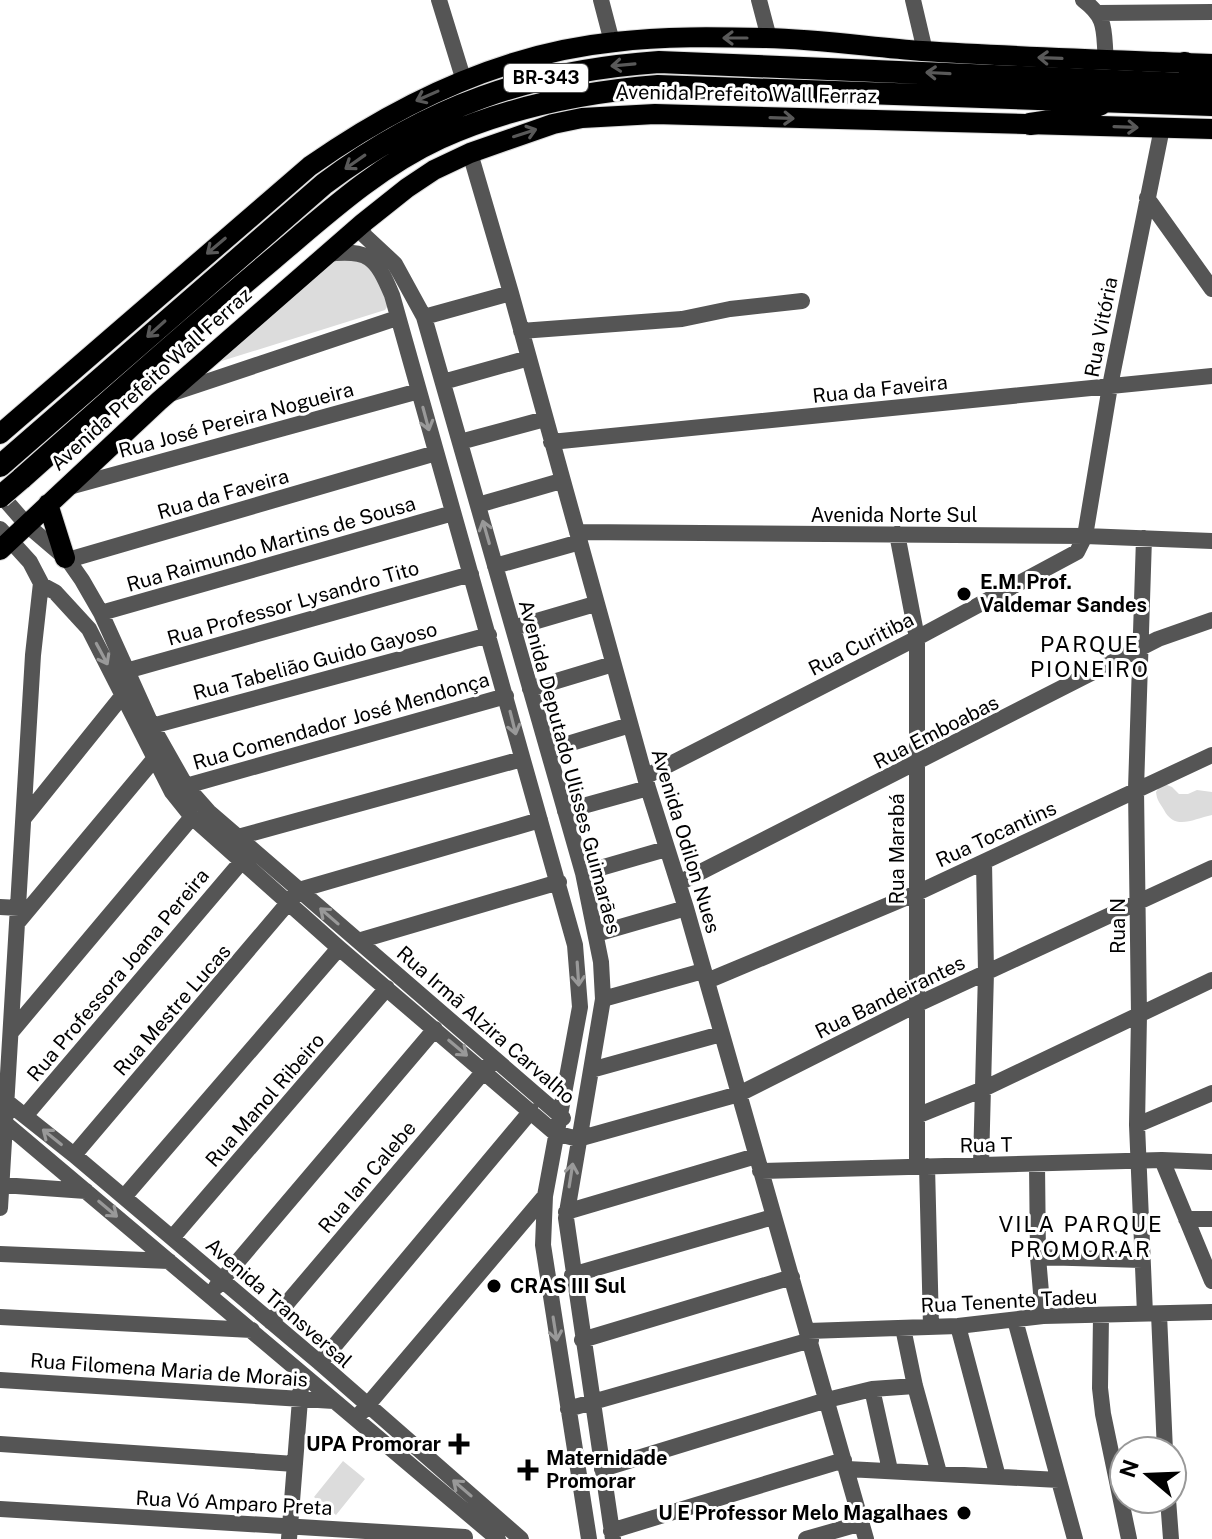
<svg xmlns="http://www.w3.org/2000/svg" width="1212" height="1539" font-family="'Public Sans',sans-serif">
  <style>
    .green { fill: #dcdcdc }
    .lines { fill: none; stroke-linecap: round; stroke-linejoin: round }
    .major-casing { stroke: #dbdbdb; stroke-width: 22 }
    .highway-casing { stroke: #dbdbdb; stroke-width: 24 }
    .minor { stroke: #555; stroke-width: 16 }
    .major { stroke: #000; stroke-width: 20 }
    .highway { stroke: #000; stroke-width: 22 }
    .highway-bridge-casing { stroke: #dbdbdb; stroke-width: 24; stroke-linecap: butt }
    .highway-bridge { stroke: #000; stroke-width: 22 }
    .oneway { stroke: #595959 }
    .oneway2 { stroke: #999 }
    .poi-dot { fill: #000; stroke: #fff; stroke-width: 3 }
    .labels { text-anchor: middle; stroke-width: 6; stroke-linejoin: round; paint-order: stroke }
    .shield { fill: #fff; stroke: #4c4c4c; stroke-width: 2 }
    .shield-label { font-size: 18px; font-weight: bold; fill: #000 }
    .street-label { font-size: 20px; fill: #000; stroke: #fff }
    .poi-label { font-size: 20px; font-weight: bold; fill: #000; stroke: #fff; text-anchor: start }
    .neighbourhood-label { font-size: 22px; letter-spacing: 2px; fill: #000; stroke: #fff }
  </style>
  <rect width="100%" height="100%" fill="#fff"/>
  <path class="green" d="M365,258L391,301L385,310L212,364L331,261Z
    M1162,783L1172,787L1179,794H1188L1197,790L1212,792V815C1193,819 1175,831 1164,810C1160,803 1157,801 1156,792Z
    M343,1461L365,1479L336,1515L314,1497Z"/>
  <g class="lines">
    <g class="major-casing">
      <path id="major" d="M0,434L310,166C400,103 504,53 615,42C664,36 716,37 766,38C818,39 870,47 922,51C1019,57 1115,60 1212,64
        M48,504L65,558
        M0,550L159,401L363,223L407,188L434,170L470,153L553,124L582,118L655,114L1212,129"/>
    </g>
    <g class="highway-casing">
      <path id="highway" d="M1185,63L1212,84
        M1030,124L1064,119L1101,104
        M0,466L324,184C428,106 531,71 659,62L1212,85
        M21,479C104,405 187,331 273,259C325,215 377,167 440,138C509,107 583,92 658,86L1212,105"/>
    </g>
    <path class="minor" d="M439,0L464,81
      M601,0L612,42
      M759,0L769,38
      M913,0L925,51
      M1083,0C1108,19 1103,30 1106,60
      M1098,13L1212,12
      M470,153L511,293L648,788L686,908L866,1539
      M1147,198L1212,289
      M363,223L361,229L365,236L395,264L424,317L583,873L601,962L603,999L566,1218L613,1539
      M327,254C369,249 376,257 392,295L575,945L580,1007L545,1196L543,1245L589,1539
      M424,317L511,293
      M521,331L682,319L730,309L802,301
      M443,382L529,358
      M170,394L397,318
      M460,442L545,419
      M551,442L1212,376
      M69,487L419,391
      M0,494L27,525L68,560L82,580L101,613L152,726L186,786L209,812L563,1118
      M478,505L561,481
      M0,529L30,562L42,585L55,592L89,629L172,792L192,817L339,948L555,1133L578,1139
      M577,532L1085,536L1212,541
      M897,534L917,638V1167
      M1144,538L1136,789L1139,1015L1137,1125L1145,1314
      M68,560L436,453
      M495,566L580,542
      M101,613L453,513
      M513,628L595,604
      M126,671L471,574
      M530,689L613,664
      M152,726L489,635
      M548,750L630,725
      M645,777L917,638L1077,552L1085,536L1110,386L1162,128
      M186,786L506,696
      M565,811L648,788
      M24,818L123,695
      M238,837L522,759
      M583,873L666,849
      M679,883L1158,639L1212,620
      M0,907L19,908
      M18,922L155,758
      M596,934L686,908
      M358,941L559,882
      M707,981L917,893L1212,755
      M603,999L703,971
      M12,1031L192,817
      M591,1070L721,1034
      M6,1101L74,1155L320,1363L521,1539
      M919,1115L981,1090L1212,980
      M25,1116L242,861
      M5,1123L498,1539
      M1137,1125L1212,1093
      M578,1139L739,1094L918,1004L1212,868
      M74,1155L299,890L540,820
      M1162,1160L1212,1281
      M981,1164L986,972L984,862
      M1037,1164L1038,1257L1043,1316
      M927,1166L931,1326
      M760,1171L1162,1160L1212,1162
      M2,1185L86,1191
      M124,1197L339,948
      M0,1208L33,655L41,583
      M566,1212L756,1156
      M1186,1219H1212
      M172,1238L387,988
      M0,1254L169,1261
      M1038,1257L1142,1260
      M572,1275L773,1217
      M216,1287L435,1029
      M1159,1314L1165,1451
      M1101,1316L1100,1388L1103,1414L1129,1539
      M0,1317L252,1330
      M1015,1320L1075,1539
      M271,1322L490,1064
      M958,1326L998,1477
      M903,1328L915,1386L939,1473
      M808,1331L958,1326L1043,1316L1212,1312
      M582,1340L792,1277
      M320,1363L531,1111
      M0,1380L334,1401
      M872,1389L890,1470
      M568,1409L811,1340
      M360,1414L545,1196
      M0,1444L295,1464
      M602,1469L827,1400L872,1389L915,1386
      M847,1469L1059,1480
      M1168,1499L1171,1539
      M0,1509L465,1537
      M611,1531L844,1460
      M289,1539L301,1387
      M806,1539L862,1523"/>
    <use href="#major" class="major"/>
    <use href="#highway" class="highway"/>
    <g class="highway-bridge-casing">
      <path id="highway-bridge" d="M0,497L21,479"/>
    </g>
    <use href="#highway-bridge" class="highway-bridge"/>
  </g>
  <defs><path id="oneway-shaft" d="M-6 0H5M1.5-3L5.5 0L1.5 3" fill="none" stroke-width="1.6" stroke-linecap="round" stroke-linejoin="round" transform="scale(2)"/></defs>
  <g class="oneway">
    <use href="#oneway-shaft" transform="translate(735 38) rotate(180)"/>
    <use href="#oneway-shaft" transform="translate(1050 58) rotate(-178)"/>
    <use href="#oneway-shaft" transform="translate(623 65) rotate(175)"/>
    <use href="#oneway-shaft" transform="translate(938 73) rotate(-177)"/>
    <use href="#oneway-shaft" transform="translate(427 96) rotate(156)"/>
    <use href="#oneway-shaft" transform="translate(782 118) rotate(2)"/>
    <use href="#oneway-shaft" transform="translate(1126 127) rotate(2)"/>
    <use href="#oneway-shaft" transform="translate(525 133) rotate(-18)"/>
    <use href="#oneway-shaft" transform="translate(355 162) rotate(145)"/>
    <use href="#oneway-shaft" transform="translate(216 246) rotate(140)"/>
    <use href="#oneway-shaft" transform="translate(156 329) rotate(138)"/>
  </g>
  <g class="oneway2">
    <use href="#oneway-shaft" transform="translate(426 419) rotate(75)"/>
    <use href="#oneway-shaft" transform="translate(486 532) rotate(-106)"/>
    <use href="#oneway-shaft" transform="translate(102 654) rotate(62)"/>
    <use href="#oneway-shaft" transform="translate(513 723) rotate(76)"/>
    <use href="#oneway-shaft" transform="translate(329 916) rotate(-139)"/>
    <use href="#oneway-shaft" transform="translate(578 974) rotate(86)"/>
    <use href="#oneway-shaft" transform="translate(458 1048) rotate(40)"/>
    <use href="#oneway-shaft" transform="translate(52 1137) rotate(-141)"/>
    <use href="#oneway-shaft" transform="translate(571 1175) rotate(-81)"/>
    <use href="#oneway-shaft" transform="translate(108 1209) rotate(40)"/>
    <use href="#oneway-shaft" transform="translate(555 1329) rotate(81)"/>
    <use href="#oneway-shaft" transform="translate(462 1488) rotate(-139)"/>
  </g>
  <g class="poi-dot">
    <circle cx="964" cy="594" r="8"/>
    <circle cx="494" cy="1286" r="8"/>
    <path d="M455 1432h8v8h8v8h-8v8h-8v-8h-8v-8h8z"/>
    <path d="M524 1458h8v8h8v8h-8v8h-8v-8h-8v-8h8z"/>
    <circle cx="964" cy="1513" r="8"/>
  </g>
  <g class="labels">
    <rect class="shield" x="504" y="64" width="84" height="28" rx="6"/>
    <g class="shield-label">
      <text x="546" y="84">BR-343</text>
    </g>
    <g class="street-label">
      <text transform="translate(746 94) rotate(1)" y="7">Avenida Prefeito Wall Ferraz</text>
      <text transform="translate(1101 327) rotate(-79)" y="7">Rua Vitória</text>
      <text transform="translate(151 379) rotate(-42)" y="7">Avenida Prefeito Wall Ferraz</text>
      <text transform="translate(880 389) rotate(-6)" y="7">Rua da Faveira</text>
      <text transform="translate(236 420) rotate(-15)" y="7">Rua José Pereira Nogueira</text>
      <text transform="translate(223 494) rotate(-16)" y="7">Rua da Faveira</text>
      <text x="894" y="522">Avenida Norte Sul</text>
      <text transform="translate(271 544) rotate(-16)" y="7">Rua Raimundo Martins de Sousa</text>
      <text transform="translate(293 603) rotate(-16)" y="7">Rua Professor Lysandro Tito</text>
      <text transform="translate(861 644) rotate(-27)" y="7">Rua Curitiba</text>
      <text transform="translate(315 661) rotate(-15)" y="7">Rua Tabelião Guido Gayoso</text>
      <text transform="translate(341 721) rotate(-16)" y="7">Rua Comendador José Mendonça</text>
      <text transform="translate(936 732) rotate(-27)" y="7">Rua Emboabas</text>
      <text transform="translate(570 767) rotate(75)" y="7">Avenida Deputado Ulisses Guimarães</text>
      <text transform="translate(996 834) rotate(-25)" y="7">Rua Tocantins</text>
      <text transform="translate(686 841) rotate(73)" y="7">Avenida Odilon Nues</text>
      <text transform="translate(897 849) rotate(-90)" y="7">Rua Marabá</text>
      <text transform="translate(1118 926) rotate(-90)" y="7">Rua N</text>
      <text transform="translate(118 975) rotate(-50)" y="7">Rua Professora Joana Pereira</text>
      <text transform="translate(890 997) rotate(-26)" y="7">Rua Bandeirantes</text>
      <text transform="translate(172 1010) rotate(-49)" y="7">Rua Mestre Lucas</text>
      <text transform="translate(486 1025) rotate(41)" y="7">Rua Irmã Alzira Carvalho</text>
      <text transform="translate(265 1100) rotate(-49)" y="7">Rua Manol Ribeiro</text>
      <text transform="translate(986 1145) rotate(-1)" y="7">Rua T</text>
      <text transform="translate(367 1177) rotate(-50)" y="7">Rua Ian Calebe</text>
      <text transform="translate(1009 1301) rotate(-3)" y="7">Rua Tenente Tadeu</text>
      <text transform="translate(279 1303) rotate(41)" y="7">Avenida Transversal</text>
      <text transform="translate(169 1370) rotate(4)" y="7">Rua Filomena Maria de Morais</text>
      <text transform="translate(234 1503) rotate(3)" y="7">Rua Vó Amparo Preta</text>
    </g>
    <g class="poi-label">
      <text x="980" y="589">E.M. Prof.<tspan x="980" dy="23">Valdemar Sandes</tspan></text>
      <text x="510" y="1293">CRAS III Sul</text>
      <text x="441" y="1451" text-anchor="end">UPA Promorar</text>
      <text x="546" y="1465">Maternidade<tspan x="546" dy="23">Promorar</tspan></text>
      <text x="948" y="1520" text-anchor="end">U E Professor Melo Magalhaes</text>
    </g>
    <g class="neighbourhood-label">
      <text x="1090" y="652">PARQUE<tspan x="1090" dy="25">PIONEIRO</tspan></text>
      <text x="1081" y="1232">VILA PARQUE<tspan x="1081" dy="25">PROMORAR</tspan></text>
    </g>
  </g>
  <g transform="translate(1148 1475) rotate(289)"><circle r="38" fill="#ffffff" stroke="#999999" stroke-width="2"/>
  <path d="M0-6L14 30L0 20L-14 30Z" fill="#000000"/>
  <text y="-12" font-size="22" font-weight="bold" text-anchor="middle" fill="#000000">N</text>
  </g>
</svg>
